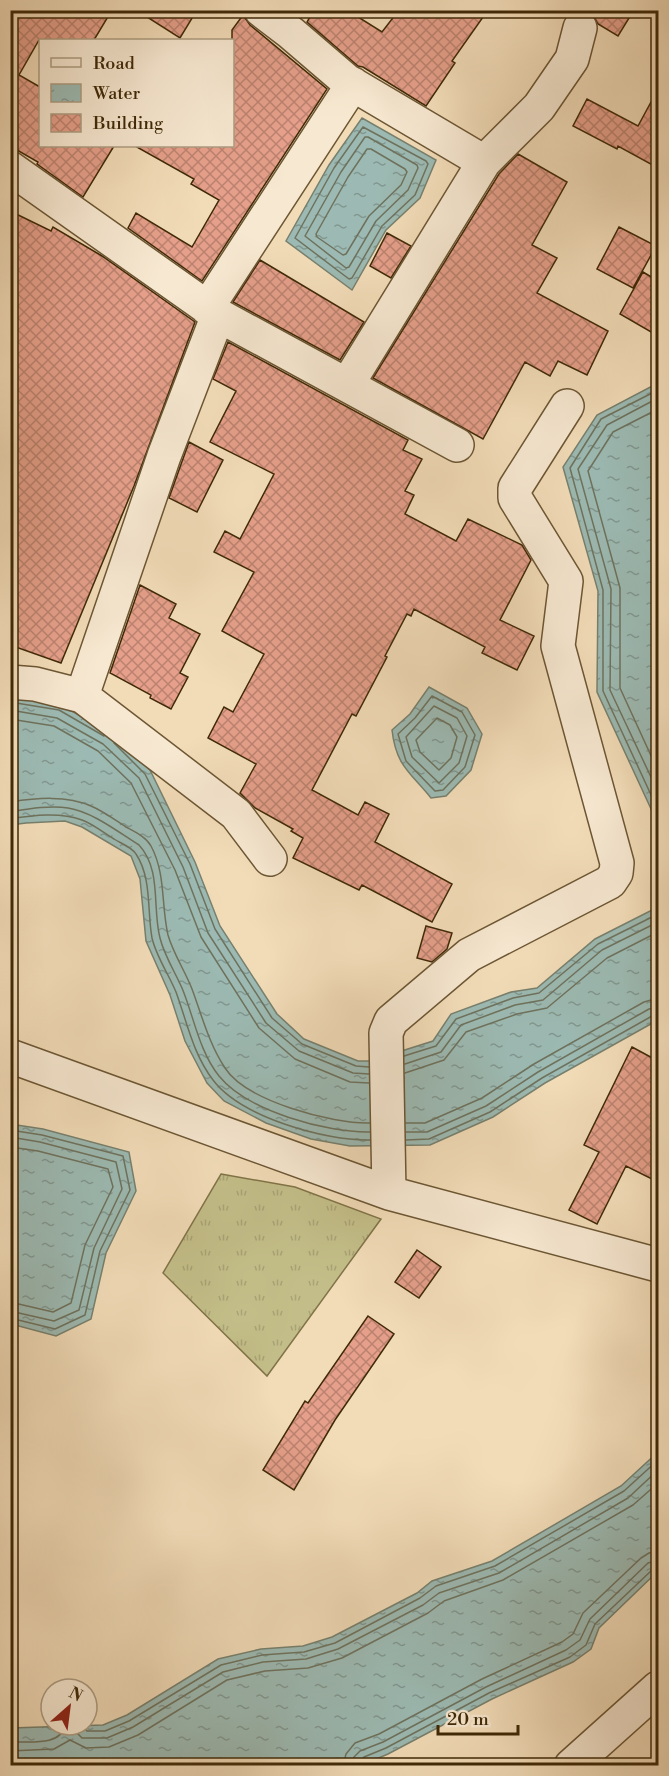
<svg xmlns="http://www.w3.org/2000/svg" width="669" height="1776" font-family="'Libre Bodoni',serif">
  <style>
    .grass { fill: url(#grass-tufts); stroke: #817448; stroke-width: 1.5 }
    .water { fill: url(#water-ripples); stroke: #77806e; stroke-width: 1.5 }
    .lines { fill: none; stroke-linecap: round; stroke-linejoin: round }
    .shore { stroke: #6e725d; stroke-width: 1.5 }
    .building { fill: url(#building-cross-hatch); stroke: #3f2907; stroke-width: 1.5 }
    .minor-casing { stroke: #6c5633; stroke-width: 36 }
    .minor { stroke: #f7e8d1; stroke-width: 33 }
  </style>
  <defs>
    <pattern id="grass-tufts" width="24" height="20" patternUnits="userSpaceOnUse" patternTransform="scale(1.5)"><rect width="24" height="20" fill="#c3be89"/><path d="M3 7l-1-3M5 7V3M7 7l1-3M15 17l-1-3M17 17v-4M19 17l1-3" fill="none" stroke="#a9a375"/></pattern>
    <pattern id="water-ripples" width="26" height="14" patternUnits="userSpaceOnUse" patternTransform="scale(1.5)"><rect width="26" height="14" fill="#9cbab3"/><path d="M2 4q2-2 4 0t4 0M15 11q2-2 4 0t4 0" fill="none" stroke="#819790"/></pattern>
    <pattern id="building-cross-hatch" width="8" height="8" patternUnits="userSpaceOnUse" patternTransform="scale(1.5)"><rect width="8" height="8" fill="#e59f8a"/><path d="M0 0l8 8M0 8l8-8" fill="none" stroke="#bb826f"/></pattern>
  </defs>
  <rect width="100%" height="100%" fill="#f2dcb8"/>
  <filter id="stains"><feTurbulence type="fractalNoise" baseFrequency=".00333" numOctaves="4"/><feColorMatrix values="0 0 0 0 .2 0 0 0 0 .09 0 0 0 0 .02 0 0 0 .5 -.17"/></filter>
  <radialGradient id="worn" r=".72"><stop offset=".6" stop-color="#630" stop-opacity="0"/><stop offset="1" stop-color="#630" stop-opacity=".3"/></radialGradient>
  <path class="grass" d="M221,1174L295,1187L381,1219L267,1376L163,1273Z"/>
  <path class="water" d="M362,118L436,160L420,198L386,230L352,290L286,241L329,165Z
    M658,383V824L597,692L598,591L563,467L597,415Z
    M429,687L467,708L482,734L471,770L446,796L431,798C410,772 396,766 392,730L410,714Z
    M10,697L61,705L111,733L150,770L195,862L220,926L277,1014L304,1039L358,1061H370L433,1041L451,1014L511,992L537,988L595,939L658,907V1020L545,1083L493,1117L430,1145L350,1146L311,1139L266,1123L224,1101L207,1083L185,1041L170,995L146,941L140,879L131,856L82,827L65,821L26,823L11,825Z
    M10,1124L43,1129L129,1152L136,1191L106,1253L91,1319L56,1336L11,1324Z
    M658,1452V1571L599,1628L591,1649L573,1662L492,1699L388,1754L360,1766L11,1765V1728L103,1725L127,1715L218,1659L261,1649L303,1646L332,1637L417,1593L432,1581L492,1561L621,1486Z"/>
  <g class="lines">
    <path class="shore" d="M363,127L426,161L428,164L415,195L382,226L352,278L349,279L295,238L334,168Z
      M365,137H368L417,165L418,168L408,190L376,221L349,267L346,268L305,236L341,172Z
      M367,149H371L405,169L407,172L401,185L369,216L346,254L343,255L317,237L316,234L348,177Z
      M658,390L601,419L570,468L603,590V691L658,810
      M658,398L607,425L578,469L611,589L610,690L658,792
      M658,409L613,432L588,471L620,588V688L658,771
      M432,696L462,712L475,735L465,767L443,790L435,791L406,761L398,734L415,718Z
      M10,702L59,710L104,736
      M434,706L457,718L467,736L459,763L439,783L412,757L406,737Z
      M10,710L57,718L103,744L139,778L183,867L208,933L266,1023L299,1051L353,1073L369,1074
      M437,718L450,725L457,737L451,758L439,770L420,752L416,740Z
      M10,719L54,726L98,751L131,783L175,870L201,937L259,1028L295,1059L350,1082L369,1083
      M114,743L145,774L190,864L215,929L272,1018L302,1044L356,1066L369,1067
      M10,802C36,798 67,795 91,806C103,811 115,820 126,827C135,832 146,837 151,846C166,874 161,905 168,935C173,953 185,971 192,989C202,1016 209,1044 225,1068C246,1101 332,1124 370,1123
      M10,812C28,809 50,805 68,808C93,812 118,832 139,845C162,870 152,908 160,938C164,955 175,972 182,988C194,1017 199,1051 219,1076C247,1111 327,1133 370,1132
      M10,819C34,815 60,812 82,820C93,824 104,833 114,839C120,843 132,847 136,854C152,878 147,911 152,938C156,956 169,975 176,992C187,1022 193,1054 213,1080C241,1117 325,1141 370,1140
      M404,1056L436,1046L456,1019L513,998L539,993L598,944L658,914
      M405,1064L441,1052L461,1025L515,1005L543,1000L602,950L658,922
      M405,1073L444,1060L466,1032L517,1014L547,1008L607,958L658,932
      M406,1123H425L482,1098L534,1064L644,1002L658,998
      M10,1130L42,1135L123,1156L130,1190L100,1251L85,1315L55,1329L10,1318
      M406,1132H427L486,1106L538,1072L649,1009L658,1007
      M10,1137L40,1142L116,1162L122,1189L94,1248L79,1310L54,1321L10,1311
      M406,1140L429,1139L490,1112L542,1078L652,1016L658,1015
      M10,1147L38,1151L108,1169L113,1187L85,1245L71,1303L53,1312L10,1302
      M74,1725L77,1733L82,1738H107L133,1727L223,1672L263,1662L306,1659L338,1649L423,1605L439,1593L499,1573L628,1498L658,1470
      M81,1725L87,1731H105L129,1721L221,1665L262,1655L304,1652L335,1643L420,1598L436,1586L495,1566L624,1491L658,1460
      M10,1742C28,1741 61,1747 65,1725
      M10,1751L54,1749L70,1740L86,1748L109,1747L138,1735L227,1680L265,1671L308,1668L342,1658L428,1613L444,1601L503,1580L633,1505L658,1483
      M343,1766L346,1754L355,1743L379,1734L482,1679L562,1642L573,1634L583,1613L641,1558L649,1553L658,1551
      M352,1766L354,1757L360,1751L383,1742L486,1687L566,1650L580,1640L590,1619L648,1563L658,1560
      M360,1766L361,1761L364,1757L386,1748L489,1693L570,1657L586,1645L595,1624L652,1570L658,1568"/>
  </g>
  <path class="building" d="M10,10H112L94,40H39L19,75L40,87V146H114L83,197L37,164L38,162L10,146Z
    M136,10H197L180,38Z
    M314,10H347L382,32L399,10H488L452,61L455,63L426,106L363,67L358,66L307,22Z
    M586,10H634L618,36L598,24L593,15Z
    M243,15L250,25L327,89L202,281L128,228L136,213L192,247L219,200L191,184L194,179L135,146H232V30Z
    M658,89V168L618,146L617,149L573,126L587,99L638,126Z
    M518,154L567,182L532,245L557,258L537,293L608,331L587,375L558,361L550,376L525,362L483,439L373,378L499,174Z
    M10,211L51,231L53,227L102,256L195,322L134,486L61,663L10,645Z
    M619,227L656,246L633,288L597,269Z
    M387,233L411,246L391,278L370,266Z
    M260,260L364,322L340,360L233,302Z
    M643,272L658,281V336L620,314Z
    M228,342L408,440L403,450L422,459L405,491L414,495L405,514L456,541L468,519L522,545L531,560L500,620L534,636L517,670L482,653L485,647L414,609L411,616L407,614L385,656L387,657L356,716L352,714L312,790L358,815L365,802L389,814L375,842L452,884L432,922L362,885L359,890L293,858L303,838L291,831L293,829L255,808L240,793L256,764L208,738L224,707L233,712L264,654L222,631L254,572L214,552L225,531L240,539L274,474L210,442L236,391L213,379Z
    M189,442L223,460L197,512L169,498Z
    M140,585L176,604L169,618L200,634L180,673L188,677L171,709L150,698L151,695L110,673Z
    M426,926L452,933L447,949L432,962L417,958Z
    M632,1047L658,1061V1182L626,1166L597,1224L569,1210L599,1152L584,1145Z
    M417,1250L441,1267L419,1298L395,1282Z
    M368,1316L394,1334L335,1420L294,1490L263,1470L305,1401L308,1403Z"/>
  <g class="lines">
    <g class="minor-casing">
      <path id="minor" d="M261,10L291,33L347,81L484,162L347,385
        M484,162L539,107L572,59L580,28
        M10,168L218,315L457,445
        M207,308L353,84
        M10,682L35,684L82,696L236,814L270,859
        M82,696L164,456L218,315
        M10,1056L389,1193L658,1265
        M389,1193L386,1033L391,1021L469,955L610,882L616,873L617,863L558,646L566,581L515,498V488L567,406
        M571,1766L658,1688"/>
    </g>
    <use href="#minor" class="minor"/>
  </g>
  <rect width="669" height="1776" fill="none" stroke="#f2dcb8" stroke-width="36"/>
  <rect x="12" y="12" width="645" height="1752" fill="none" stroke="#3f2907" stroke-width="3"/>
  <rect x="18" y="18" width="633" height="1740" fill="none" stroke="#3f2907" stroke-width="1.5"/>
  <rect x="39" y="39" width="195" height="108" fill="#f7e8d1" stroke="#ad9c80" stroke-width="1.5"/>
  <rect x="51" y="58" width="30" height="9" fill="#f7e8d1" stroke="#ad9c80" stroke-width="1.5"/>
  <text x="93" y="69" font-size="18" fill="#3f2907">Road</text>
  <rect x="51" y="84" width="30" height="18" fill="url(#water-ripples)" stroke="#ad9c80" stroke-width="1.5"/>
  <text x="93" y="99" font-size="18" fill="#3f2907">Water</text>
  <rect x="51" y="114" width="30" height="18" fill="url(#building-cross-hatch)" stroke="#ad9c80" stroke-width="1.5"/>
  <text x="93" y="129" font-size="18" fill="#3f2907">Building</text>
  <g transform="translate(69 1707) rotate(28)"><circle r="28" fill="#f7e8d1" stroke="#ad9c80" stroke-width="1.5"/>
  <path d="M0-4.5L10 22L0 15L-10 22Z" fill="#8f2418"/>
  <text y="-9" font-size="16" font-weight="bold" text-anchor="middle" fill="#3f2907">N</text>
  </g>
  <path d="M438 1725v9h80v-9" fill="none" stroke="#3f2907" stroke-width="3"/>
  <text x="447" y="1725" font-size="18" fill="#3f2907" stroke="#f7e8d1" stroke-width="4.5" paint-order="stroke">20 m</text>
  <rect width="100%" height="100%" filter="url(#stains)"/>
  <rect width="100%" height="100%" fill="url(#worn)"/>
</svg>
